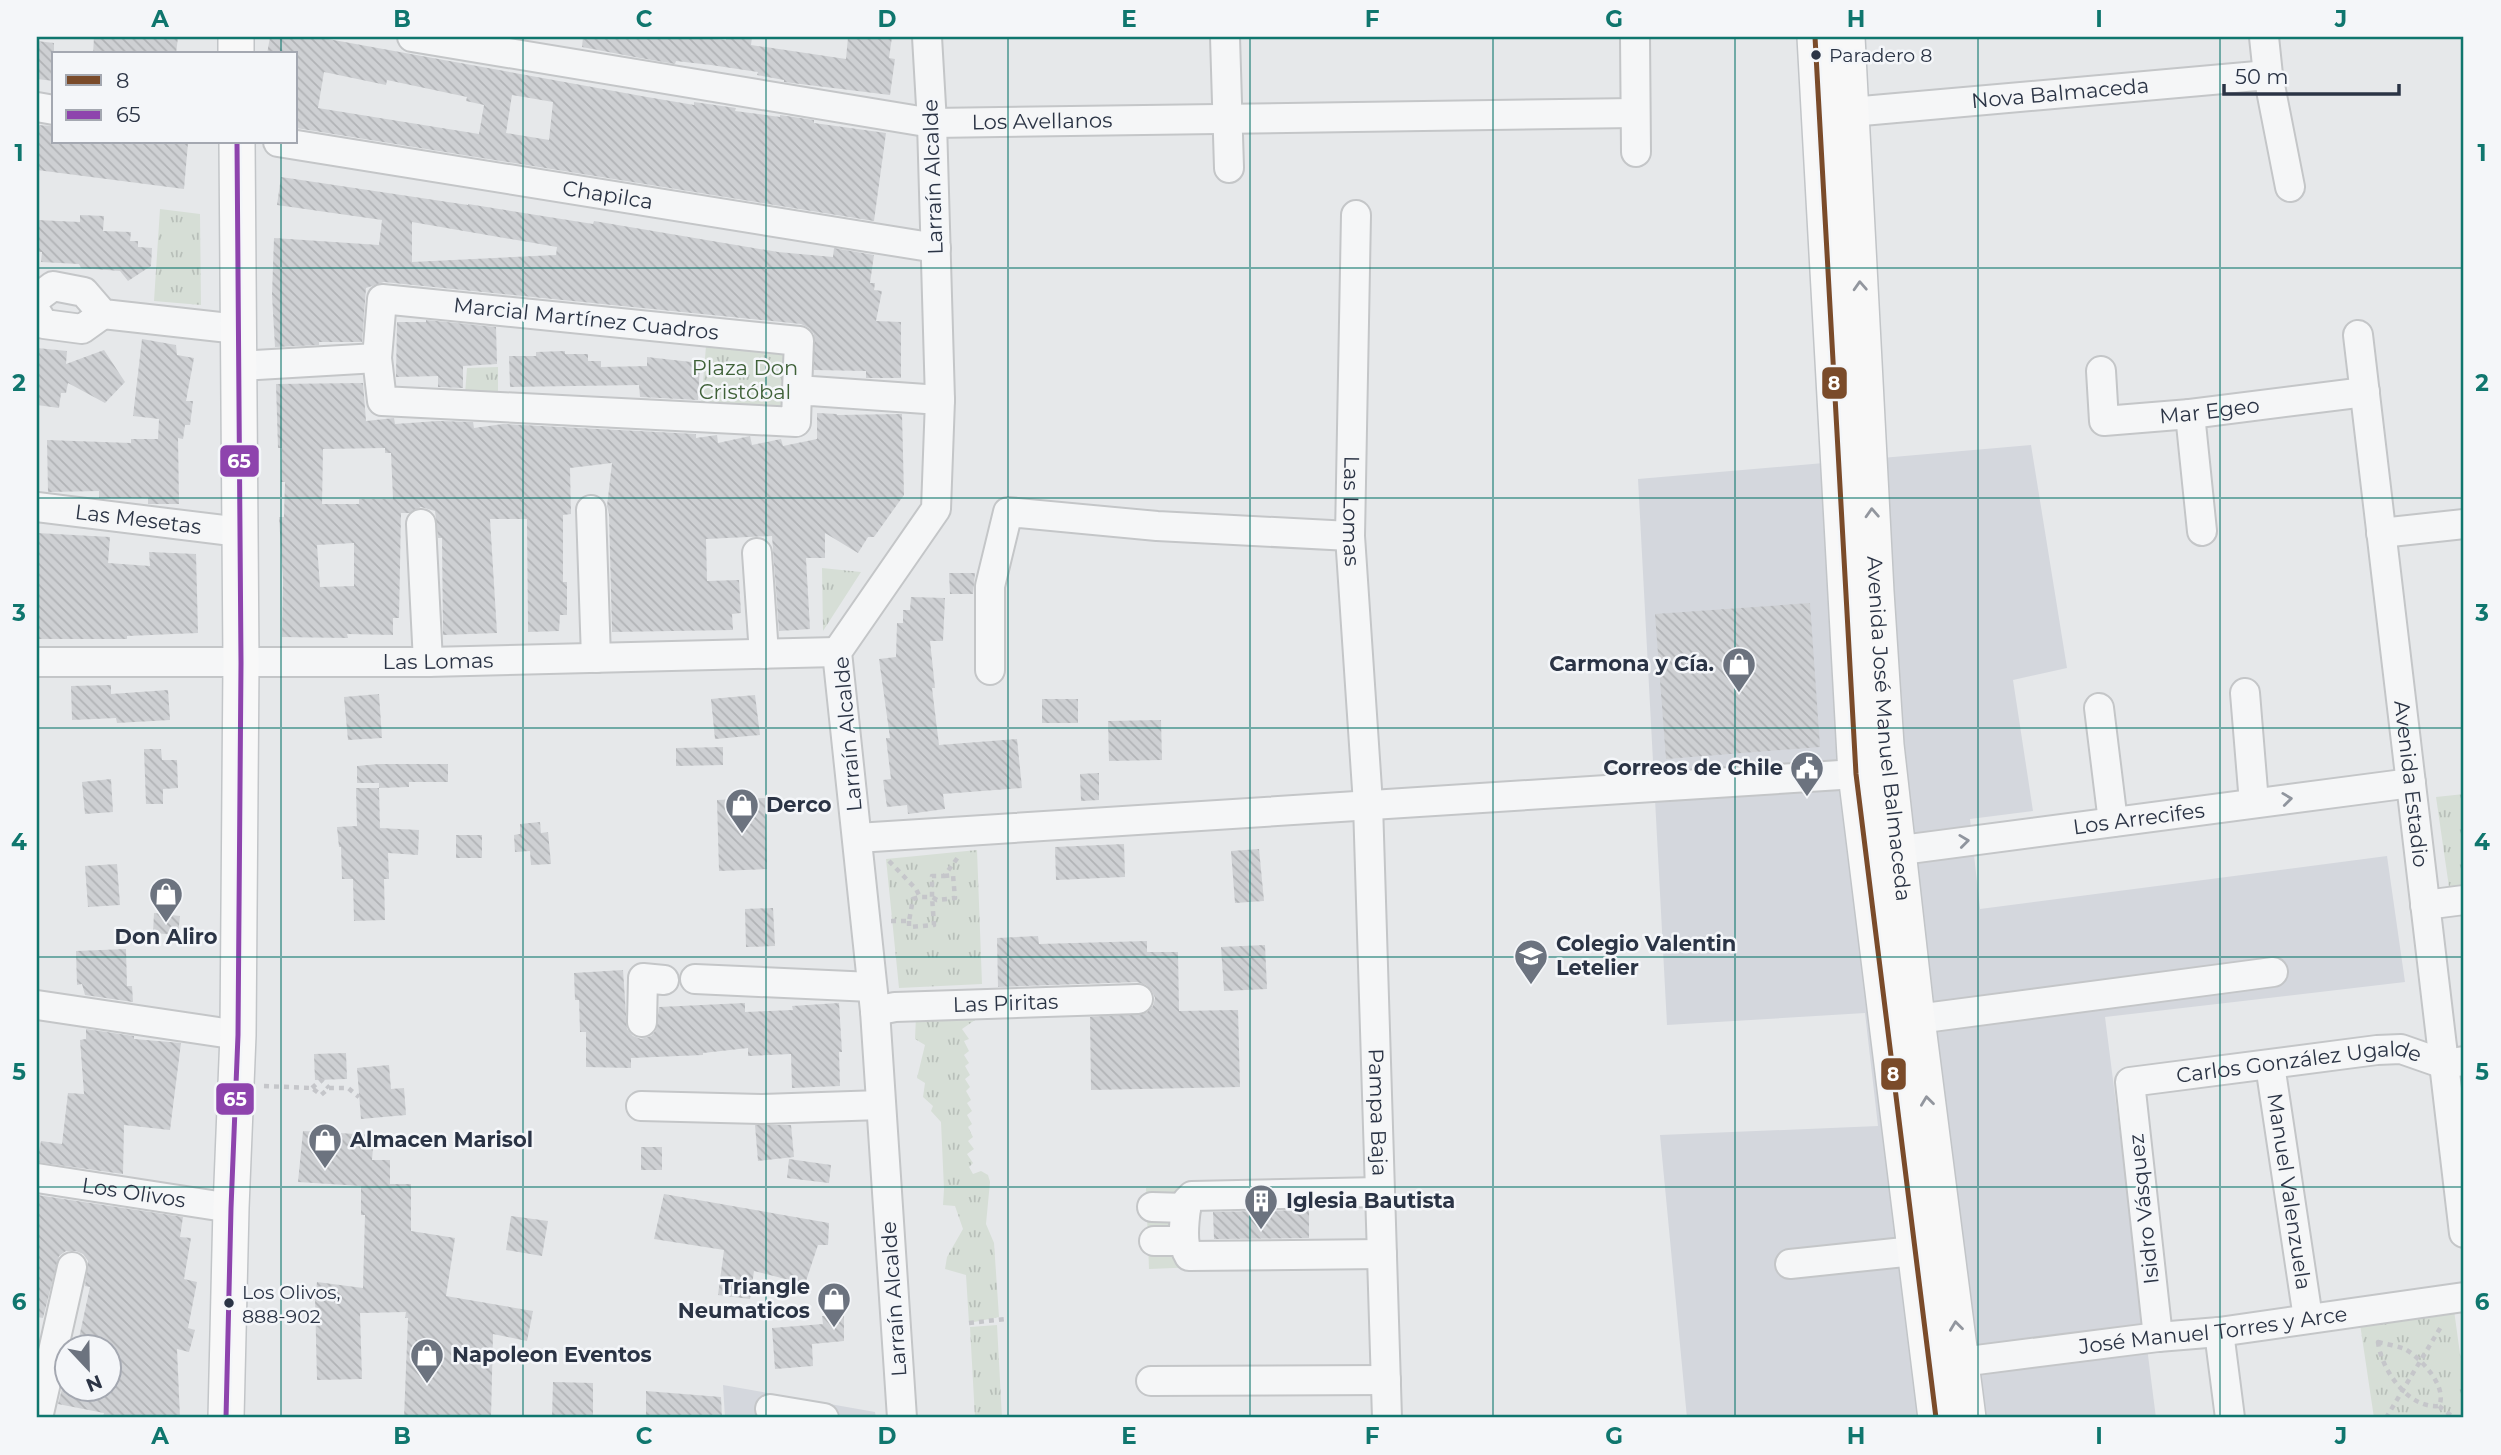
<svg xmlns="http://www.w3.org/2000/svg" width="2501" height="1455" font-family="Montserrat,sans-serif">
  <style>
    .built { fill: #d4d7dd }
    .grass { fill: url(#grass-tufts) }
    .pitch { fill: #d6ded6 }
    .building { fill: url(#building-back-hatch); fill-rule: evenodd }
    .lines { fill: none; stroke-linecap: round; stroke-linejoin: round }
    .minor-casing { stroke: #c4c6c8; stroke-width: 32 }
    .major-casing { stroke: #c2c5c8; stroke-width: 38 }
    .path { stroke: #c5c6ca; stroke-width: 4.5; stroke-dasharray: 5 5; stroke-linecap: butt }
    .minor { stroke: #f5f6f7; stroke-width: 28 }
    .major { stroke: #f8f8f8; stroke-width: 35 }
    .bus-1-casing { stroke: #f4f6f9; stroke-width: 10 }
    .bus-2-casing { stroke: #f4f6f9; stroke-width: 10 }
    .bus-1 { stroke: #7a4b2a; stroke-width: 5 }
    .bus-2 { stroke: #8e44ad; stroke-width: 5 }
    .oneway { stroke: #92969e }
    .oneway2 { stroke: #90959e }
    .grid { fill: none; stroke: #0f766e; stroke-width: 2; stroke-opacity: 0.55 }
    .bus-dot { fill: #2b3445; stroke: #f4f6f9; stroke-width: 2.5 }
    .labels { text-anchor: middle; stroke-width: 5; stroke-linejoin: round; paint-order: stroke }
    .bus-label { font-size: 19px; fill: #2b3445; stroke: #f4f6f9; text-anchor: start }
    .street-label { font-size: 21px; fill: #2b3445; stroke: #f4f6f9 }
    .park-label { font-size: 21px; fill: #3f6138; stroke: #f4f6f9 }
    .poi-label { font-size: 21px; font-weight: bold; fill: #2b3445; stroke: #f4f6f9; text-anchor: start }
    .line-badge { stroke: #f4f6f9; stroke-width: 2.5 }
    .badge-label { font-size: 19px; text-anchor: middle; font-weight: bold; fill: #fff }
    .neatline { fill: none; stroke: #0f766e; stroke-width: 2.5 }
    .grid-label { font-size: 23px; text-anchor: middle; font-weight: bold; fill: #0f766e }
  </style>
  <defs>
    <pattern id="grass-tufts" width="24" height="20" patternUnits="userSpaceOnUse" patternTransform="scale(1.75)"><rect width="24" height="20" fill="#d6ded6"/><path d="M3 7l-1-3M5 7V3M7 7l1-3M15 17l-1-3M17 17v-4M19 17l1-3" fill="none" stroke="#b8bfb9"/></pattern>
    <pattern id="building-back-hatch" width="6" height="6" patternUnits="userSpaceOnUse" patternTransform="scale(1.75)"><rect width="6" height="6" fill="#ced0d3"/><path d="M-1 5l2 2M0 0l6 6M5-1l2 2" fill="none" stroke="#b1b3b6"/></pattern>
  </defs>
  <rect width="100%" height="100%" fill="#e6e8ea"/>
  <path class="built" d="M2031,445L2067,668L2013,680L2033,811L1970,819L1980,909L2387,856L2405,982L2105,1017L2156,1418H1687L1660,1135L1878,1126L1865,1013L1667,1025L1638,479Z
    M723,1385L875,1412L876,1418H725Z"/>
  <path class="grass" d="M160,209L200,214L201,305L154,301Z
    M706,346L789,353L785,413L701,407Z
    M498,367V392L465,394L467,368Z
    M822,568L861,572L823,631Z
    M2464,794V886L2449,887L2436,797Z
    M977,850L982,984L899,988L886,859Z
    M966,1012L975,1020L962,1029L969,1039L964,1041L969,1051L964,1055L969,1063L965,1066L970,1075L965,1079L970,1087L966,1091L971,1100L967,1103L972,1111L967,1115L972,1124L968,1127L973,1137L968,1141L974,1149L967,1154L973,1163L969,1167L973,1174L981,1171L988,1175L990,1182L986,1224L994,1243L999,1317L969,1323L966,1275L945,1269L947,1257L963,1229L955,1206L943,1205L944,1189L941,1122L931,1111L933,1106L923,1097L925,1083L917,1078L925,1045L915,1039L916,1016Z
    M2454,1310L2464,1383V1418H2374L2360,1324Z
    M997,1325L1002,1418H975L970,1327Z"/>
  <path class="pitch" d="M1195,1187L1198,1267L1149,1269L1146,1188Z"/>
  <path class="building" d="M94,37H178L176,54H93Z
    M270,37H317L647,97L694,105V102L736,108L735,111L780,117V115L814,120V123L886,133L874,221L296,128V54H267ZM324,72L386,85L387,80L467,97L466,101L484,105L479,134L318,108ZM512,95L553,102L549,140L506,133Z
    M583,37H699L726,40V37H752L751,45L846,59L848,37H892L889,58L895,59L890,95L784,82V80L757,75L758,72L711,65L676,61L675,64L640,58L582,47Z
    M37,41L54,43V81L37,79Z
    M37,125L54,126V142L188,143L184,189L37,170Z
    M281,177L468,205V204L593,224L594,221L778,252L833,257L834,248L874,255L870,283H875L874,290L882,291L876,321L901,322V378H866V371L814,370V334L809,328L801,324L384,282L366,288L362,342H319V345L275,347L272,295L274,238L379,245L382,220L277,205ZM412,222L557,247L556,255L412,262Z
    M80,215L104,216L103,231L131,232L130,241H138V247L152,248L151,266L128,281L120,271L81,268L79,264L41,262L42,252H37V220L80,222Z
    M426,320L496,327L497,364L463,366V388L438,387V376L396,377L397,322H426Z
    M142,339L176,345L177,355L194,358L186,401H193L190,425H185L183,439L178,438L179,504H148V498H99V491L48,492L47,440L131,443V439H158L159,419L133,416Z
    M37,348L67,351L66,364L104,350L125,382L105,403L68,383L66,393H61L59,408L37,405Z
    M565,351V354H588V361H601V367L647,366V357L700,363L698,400L640,397L639,385L510,387L509,356H536V352Z
    M363,383L366,421L394,418L395,424L438,421L473,422L474,428L503,424L696,434V438L717,435L718,443L750,436L752,445L781,439L783,446L817,439V413L837,414V415L902,414L904,495L874,537H868L858,553L825,533V558H806L810,629L779,631L772,536L706,539L707,581L739,580L741,613L732,614L733,630L612,632L609,514L607,506L612,463L570,468L571,514L563,515V582H567V615H560L559,631L528,632L527,519H490L497,633L443,635L442,538H438L435,511L421,507L410,513H401L399,618H393V635L347,634L348,638L282,637L283,580L279,517H284L285,482H281L282,448H278L276,384ZM385,448V453H391L393,499H359V504H322L323,449ZM354,543V586L320,587L317,545Z
    M37,533L110,537L108,563L150,566L149,552L196,554L198,633L127,636V639H37Z
    M949,573H975L973,594H950Z
    M911,597L945,598L943,641H930L935,688H932L939,745L1017,739L1022,788L943,794L945,809L908,814L907,805L887,807L883,780L891,779L886,738H890L879,659L896,657L897,623H903V610H910Z
    M1810,603L1820,747L1666,759L1655,614Z
    M111,685V694L168,690L170,720L117,723L116,718L72,720L71,686Z
    M379,694L382,738L348,740L344,697Z
    M755,695L760,735L715,739L711,699Z
    M1042,699H1078V723H1042Z
    M1161,720L1162,760L1109,761L1108,721Z
    M723,747V765L676,766V748Z
    M144,749H161L162,760H177L178,788L163,789V804H146Z
    M379,764H448V782H409V787L379,788V783H357V766Z
    M1099,773V800L1081,801L1080,774Z
    M111,779L113,812L85,814L82,782Z
    M356,788H379L380,828L419,830L418,855L388,853L389,879H384L385,920L354,921L353,879H342L341,847H339L337,827L357,826Z
    M765,798L767,869L719,871L717,800Z
    M540,822L541,833L548,832L551,864L531,865L530,851L515,852L514,835L520,834V824Z
    M456,835H482V858H456Z
    M1124,844L1125,877L1056,880L1055,847Z
    M1259,849L1264,901L1235,903L1231,851Z
    M117,864L120,905L88,907L85,866Z
    M773,908L775,946L746,947L745,909Z
    M154,913L180,916L178,935L153,933Z
    M1038,936L1039,944L1147,941V952H1178L1179,1011L1238,1010L1240,1087L1091,1090L1090,1017L1146,1013L1153,1006L1155,998L1152,991L1146,985L1137,982L998,987L997,938Z
    M1265,945L1267,989L1224,991L1221,947Z
    M126,949L127,986H132L133,1002L85,995L82,984L77,985L76,951Z
    M623,970L627,1029L633,1036L641,1039L651,1036L656,1030L659,1007L745,1003V1012L793,1010L792,1006L839,1003L842,1052H839L840,1086L792,1088L791,1054L748,1056V1048L703,1053V1055L631,1058V1068L586,1067V1032H580L579,1000H575L574,973Z
    M86,1029L134,1036V1039L181,1043L170,1130L124,1125L123,1174L37,1162L41,1141L62,1144L68,1093L84,1094L80,1040L86,1039Z
    M346,1053L347,1079L315,1080L314,1054Z
    M389,1065L391,1089L404,1088L406,1115L361,1119L357,1068Z
    M755,1125H791L794,1157L758,1161Z
    M303,1131L374,1135L372,1160H390V1184H411V1231L455,1238L446,1296L533,1311L527,1341L493,1334L491,1418H404L408,1318H405L406,1312L360,1313L362,1379L317,1380L315,1297L317,1282L363,1288L365,1215H361V1186L298,1182Z
    M641,1147H662V1170H641Z
    M789,1159L831,1165L829,1183L787,1178Z
    M664,1194L829,1223L828,1245H818L805,1284L754,1271L750,1299L718,1295L724,1250L654,1239Z
    M37,1195L183,1217L180,1237L191,1238L184,1279L197,1282L188,1328L195,1330L189,1352L177,1349L180,1418H103L104,1413L58,1404L62,1389H108V1347H77L90,1287L85,1286L88,1261L83,1254L76,1251H66L59,1256L43,1318L37,1317Z
    M1309,1210V1238L1214,1239L1213,1212Z
    M511,1216L548,1221L542,1256L506,1250Z
    M822,1316H844V1341L812,1344L813,1366L775,1369L772,1328L823,1324Z
    M553,1382L593,1383V1418H552Z
    M646,1391L721,1397L722,1418H646Z"/>
  <g class="lines">
    <g class="minor-casing">
      <g id="minor">
        <path id="s1" d="M412,37L932,123L1635,113"/>
        <path d="M1225,37L1229,168"/>
        <path d="M1635,37L1636,152"/>
        <path d="M2264,37L2268,75L2290,187"/>
        <path d="M37,107L54,110"/>
        <path id="s2" d="M1851,112L2268,75"/>
        <path id="s3" d="M278,142L936,248"/>
        <path id="s4" d="M1356,215L1350,536L1368,804L1387,1418"/>
        <path d="M37,298L53,286L84,292L103,314L238,329"/>
        <path d="M37,313L44,324L82,329L103,314"/>
        <path id="s5" d="M2358,335L2464,1233"/>
        <path d="M239,366L377,358"/>
        <path id="s6" d="M2101,371L2104,421L2190,414L2365,392"/>
        <path d="M797,390L799,341L382,299L377,358L382,401L796,422L797,390L940,400"/>
        <path d="M2190,414L2202,531"/>
        <path id="s7" d="M37,507L240,532"/>
        <path d="M591,510L596,658"/>
        <path d="M421,524L428,662"/>
        <path d="M2381,533L2464,524"/>
        <path d="M757,553L764,654"/>
        <path id="s8" d="M37,662H428L837,652"/>
        <path d="M990,670V586L1008,512L1157,526L1350,536"/>
        <path d="M2245,693L2254,803"/>
        <path d="M2099,708L2113,822"/>
        <path d="M857,838L1856,774"/>
        <path id="s9" d="M1879,853L2411,783"/>
        <path d="M2425,905L2464,900"/>
        <path d="M695,979L872,987"/>
        <path d="M37,1005L238,1035"/>
        <path id="s10" d="M875,1011L895,1007L1138,999"/>
        <path d="M1917,1019L2273,972"/>
        <path d="M642,1022L643,978L664,980"/>
        <path id="s11" d="M2270,1065L2308,1318"/>
        <path d="M641,1106L761,1109L881,1105"/>
        <path id="s12" d="M37,1178L231,1208"/>
        <path d="M1380,1192L1192,1196L1187,1201C1185,1217 1180,1242 1189,1256L1382,1254"/>
        <path d="M1152,1207L1186,1208"/>
        <path d="M1154,1241H1184"/>
        <path d="M1790,1264L1914,1251"/>
        <path d="M2219,1332L2230,1418"/>
        <path id="s13" d="M2158,1337L2130,1082L2377,1050L2401,1049L2444,1064L2464,1061"/>
        <path id="s14" d="M1961,1362L2158,1337L2219,1332L2464,1297"/>
        <path d="M1151,1381L1386,1380"/>
        <path d="M770,1409L824,1418"/>
        <path d="M38,1418L72,1267"/>
        <path d="M902,1418L875,1011L837,652L936,509L940,400L932,123L927,37"/>
      </g>
    </g>
    <g class="major-casing">
      <g id="major">
        <path d="M236,37V54"/>
        <path d="M1815,37L1856,774L1936,1418"/>
        <path id="s15" d="M1847,37L1876,592L1886,745L1917,1019L1968,1418"/>
        <path d="M226,1418L231,1208L238,1035L241,663L237,142"/>
      </g>
    </g>
    <path class="path" d="M889,861L916,889L920,897H932V876H944L959,856
      M891,921H909L913,899L919,897
      M909,921V927L934,925L932,897L937,900L955,898L953,875L944,876
      M264,1086L312,1088L321,1095L329,1088H348L359,1097
      M312,1088L321,1080L329,1088
      M969,1323L1006,1319
      M2378,1342C2386,1344 2397,1346 2405,1349C2421,1358 2448,1387 2439,1406C2408,1409 2381,1369 2378,1342Z
      M2439,1406L2454,1418
      M2386,1418L2442,1325"/>
    <use href="#minor" class="minor"/>
    <use href="#major" class="major"/>
    <g class="bus-1-casing">
      <path id="bus-1" d="M1815,37L1856,774L1936,1418"/>
    </g>
    <g class="bus-2-casing">
      <path id="bus-2" d="M226,1418L231,1208L238,1035L241,663L237,142"/>
    </g>
    <use href="#bus-1" class="bus-1"/>
    <use href="#bus-2" class="bus-2"/>
  </g>
  <defs><path id="oneway-chevron" d="M-2-3.5L2.5 0L-2 3.5" fill="none" stroke-width="1.6" stroke-linecap="round" stroke-linejoin="round" transform="scale(1.75)"/></defs>
  <g class="oneway">
    <use href="#oneway-chevron" transform="translate(1860 286) rotate(-93)"/>
    <use href="#oneway-chevron" transform="translate(1872 513) rotate(-93)"/>
    <use href="#oneway-chevron" transform="translate(1927 1101) rotate(-97)"/>
    <use href="#oneway-chevron" transform="translate(1956 1326) rotate(-97)"/>
  </g>
  <g class="oneway2">
    <use href="#oneway-chevron" transform="translate(2287 799) rotate(-7)"/>
    <use href="#oneway-chevron" transform="translate(1964 841) rotate(-7)"/>
  </g>
  <path class="grid" d="M281,37V54M523,37V1418M766,37V1418M1008,37V1418M1250,37V1418M1493,37V1418M1735,37V1418M1978,37V1418M2220,37V1418M281,142V1418M37,268H2464M37,498H2464M37,728H2464M37,957H2464M37,1187H2464"/>
  <defs>
    <g id="shop-pin" transform="scale(1.75)"><path d="M0 17L-7.5 6A9.5 9.5 0 1 1 7.5 6Z" fill="#6c737f" stroke="#f4f6f9"/><path d="M-5-2.5h2.3a2.7 3.5 0 0 1 5.4 0H5L5.5 6h-11ZM-1.5-2.5h3a1.5 2.3 0 0 0-3 0Z" fill="#fff"/></g>
    <g id="civic-pin" transform="scale(1.75)"><path d="M0 17L-7.5 6A9.5 9.5 0 1 1 7.5 6Z" fill="#6c737f" stroke="#f4f6f9"/><path d="M-.6-6.5H3V-4.5H.6V-3L4-1V1h2V6H-6V1h2V-1L-.6-3ZM-1.2 2.5V6h2.4V2.5Z" fill="#fff"/></g>
    <g id="school-pin" transform="scale(1.75)"><path d="M0 17L-7.5 6A9.5 9.5 0 1 1 7.5 6Z" fill="#6c737f" stroke="#f4f6f9"/><path d="M0-5L7-2L0 1L-7-2ZM-4 1L0 2.5L4 1V4Q0 6-4 4Z" fill="#fff"/></g>
    <g id="building-pin" transform="scale(1.75)"><path d="M0 17L-7.5 6A9.5 9.5 0 1 1 7.5 6Z" fill="#6c737f" stroke="#f4f6f9"/><path d="M-4-6H4V6H1V3H-1V6H-4ZM-2.5-4.3h1.7v1.8h-1.7ZM.8-4.3h1.7v1.8H.8ZM-2.5-1h1.7V.8h-1.7ZM.8-1h1.7V.8H.8Z" fill="#fff"/></g>
  </defs>
  <g fill-rule="evenodd">
    <use href="#shop-pin" x="1739" y="664"/>
    <use href="#civic-pin" x="1807" y="768"/>
    <use href="#shop-pin" x="742" y="805"/>
    <use href="#shop-pin" x="166" y="894"/>
    <use href="#school-pin" x="1531" y="956"/>
    <use href="#shop-pin" x="325" y="1140"/>
    <use href="#building-pin" x="1261" y="1201"/>
    <use href="#shop-pin" x="834" y="1299"/>
    <use href="#shop-pin" x="427" y="1355"/>
  </g>
  <g class="bus-dot">
    <circle cx="1816" cy="55" r="6"/>
    <circle cx="229" cy="1303" r="6"/>
  </g>
  <g class="labels">
    <g class="bus-label">
      <text x="1829" y="62">Paradero 8</text>
      <text x="242" y="1299">Los Olivos,<tspan x="242" dy="24">888-902</tspan></text>
    </g>
    <g class="street-label">
      <text dy="7" stroke="none"><textPath href="#s2" startOffset="210">Nova Balmaceda</textPath></text>
      <text dy="7" stroke="none"><textPath href="#s1" startOffset="637">Los Avellanos</textPath></text>
      <text transform="translate(933 177) rotate(-92)" y="7">Larraín Alcalde</text>
      <text dy="7" stroke="none"><textPath href="#s3" startOffset="334">Chapilca</textPath></text>
      <text transform="translate(586 319) rotate(6)" y="7">Marcial Martínez Cuadros</text>
      <text dy="7" stroke="none"><textPath href="#s6" startOffset="156">Mar Egeo</textPath></text>
      <text dy="7" stroke="none"><textPath href="#s4" startOffset="296">Las Lomas</textPath></text>
      <text dy="7" stroke="none"><textPath href="#s7" startOffset="102">Las Mesetas</textPath></text>
      <text dy="7" stroke="none"><textPath href="#s8" startOffset="401">Las Lomas</textPath></text>
      <text dy="7" stroke="none"><textPath href="#s15" startOffset="693">Avenida José Manuel Balmaceda</textPath></text>
      <text transform="translate(848 734) rotate(-95)" y="7">Larraín Alcalde</text>
      <text dy="7" stroke="none"><textPath href="#s5" startOffset="452">Avenida Estadio</textPath></text>
      <text dy="7" stroke="none"><textPath href="#s9" startOffset="262">Los Arrecifes</textPath></text>
      <text dy="7" stroke="none"><textPath href="#s10" startOffset="131">Las Piritas</textPath></text>
      <text dy="7" stroke="none"><textPath href="#s13" startOffset="427">Carlos González Ugalde</textPath></text>
      <text dy="7" stroke="none"><textPath href="#s4" startOffset="898">Pampa Baja</textPath></text>
      <text dy="7" stroke="none"><textPath href="#s11" startOffset="128">Manuel Valenzuela</textPath></text>
      <text dy="7" stroke="none"><textPath href="#s12" startOffset="98">Los Olivos</textPath></text>
      <text transform="translate(2144 1209) rotate(-96)" y="7">Isidro Vásquez</text>
      <text transform="translate(894 1299) rotate(-94)" y="7">Larraín Alcalde</text>
      <text dy="7" stroke="none"><textPath href="#s14" startOffset="254">José Manuel Torres y Arce</textPath></text>
    </g>
    <g class="park-label">
      <text x="745" y="375">Plaza Don<tspan x="745" dy="24">Cristóbal</tspan></text>
    </g>
    <g class="poi-label">
      <text x="1714" y="671" text-anchor="end">Carmona y Cía.</text>
      <text x="1783" y="775" text-anchor="end">Correos de Chile</text>
      <text x="766" y="812">Derco</text>
      <text x="166" y="944" text-anchor="middle">Don Aliro</text>
      <text x="1556" y="951">Colegio Valentin<tspan x="1556" dy="24">Letelier</tspan></text>
      <text x="350" y="1147">Almacen Marisol</text>
      <text x="1286" y="1208">Iglesia Bautista</text>
      <text x="810" y="1294" text-anchor="end">Triangle<tspan x="810" dy="24">Neumaticos</tspan></text>
      <text x="452" y="1362">Napoleon Eventos</text>
    </g>
  </g>
  <g class="line-badge">
    <rect x="1821" y="366" width="27" height="34" rx="7" fill="#7a4b2a"/>
    <rect x="219" y="444" width="41" height="34" rx="7" fill="#8e44ad"/>
    <rect x="1880" y="1057" width="27" height="34" rx="7" fill="#7a4b2a"/>
    <rect x="215" y="1082" width="40" height="34" rx="7" fill="#8e44ad"/>
  </g>
  <g class="badge-label">
    <text x="1834" y="390">8</text>
    <text x="239" y="468">65</text>
    <text x="1893" y="1081">8</text>
    <text x="235" y="1106">65</text>
  </g>
  <rect width="2501" height="1455" fill="none" stroke="#f4f6f9" stroke-width="77"/>
  <rect x="52" y="52" width="245" height="91" fill="#f4f6f9" stroke="#a4a8b1" stroke-width="2"/>
  <rect x="66" y="75" width="35" height="10" fill="#7a4b2a" stroke="#a4a8b1" stroke-width="2"/>
  <text x="116" y="88" font-size="21" fill="#2b3445">8</text>
  <rect x="66" y="110" width="35" height="10" fill="#8e44ad" stroke="#a4a8b1" stroke-width="2"/>
  <text x="116" y="122" font-size="21" fill="#2b3445">65</text>
  <g transform="translate(88 1368) rotate(158)"><circle r="33" fill="#f4f6f9" stroke="#a4a8b1" stroke-width="2"/>
  <path d="M0-5L12 26L0 18L-12 26Z" fill="#6c737f"/>
  <text y="-10" font-size="19" font-weight="bold" text-anchor="middle" fill="#2b3445">N</text>
  </g>
  <path d="M2224 84v10h175v-10" fill="none" stroke="#2b3445" stroke-width="3.5"/>
  <text x="2235" y="84" font-size="21" fill="#2b3445" stroke="#f4f6f9" stroke-width="5" paint-order="stroke">50 m</text>
  <rect x="38" y="38" width="2424" height="1378" class="neatline"/>
  <g class="grid-label">
    <text x="160" y="27">A</text>
    <text x="402" y="27">B</text>
    <text x="644" y="27">C</text>
    <text x="887" y="27">D</text>
    <text x="1129" y="27">E</text>
    <text x="1372" y="27">F</text>
    <text x="1614" y="27">G</text>
    <text x="1856" y="27">H</text>
    <text x="2099" y="27">I</text>
    <text x="2341" y="27">J</text>
    <text x="19" y="161">1</text>
    <text x="2482" y="161">1</text>
    <text x="19" y="391">2</text>
    <text x="2482" y="391">2</text>
    <text x="19" y="621">3</text>
    <text x="2482" y="621">3</text>
    <text x="19" y="850">4</text>
    <text x="2482" y="850">4</text>
    <text x="19" y="1080">5</text>
    <text x="2482" y="1080">5</text>
    <text x="19" y="1310">6</text>
    <text x="2482" y="1310">6</text>
    <text x="160" y="1444">A</text>
    <text x="402" y="1444">B</text>
    <text x="644" y="1444">C</text>
    <text x="887" y="1444">D</text>
    <text x="1129" y="1444">E</text>
    <text x="1372" y="1444">F</text>
    <text x="1614" y="1444">G</text>
    <text x="1856" y="1444">H</text>
    <text x="2099" y="1444">I</text>
    <text x="2341" y="1444">J</text>
  </g>
</svg>
